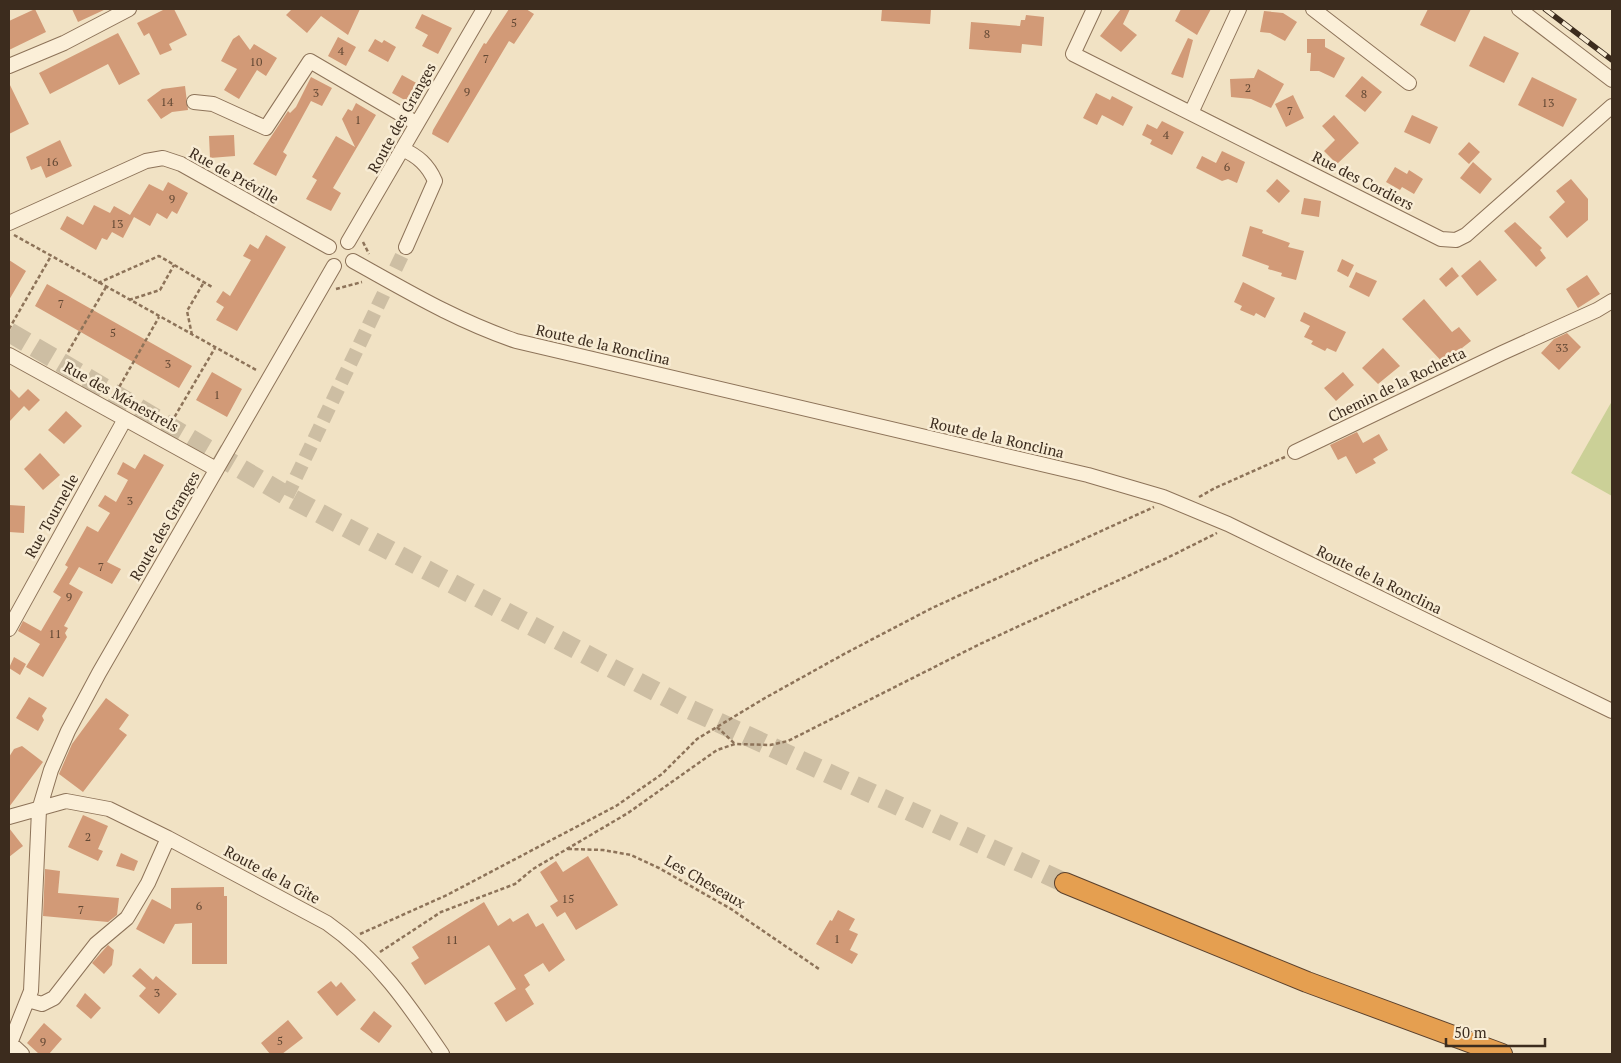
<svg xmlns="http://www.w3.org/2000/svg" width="1621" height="1063" font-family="'PT Serif',serif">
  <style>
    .green { fill: #cbd097 }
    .building { fill: #d29a77 }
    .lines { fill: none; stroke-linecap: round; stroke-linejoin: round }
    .minor-tunnel { stroke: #cdbea3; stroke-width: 14; stroke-dasharray: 14 7; stroke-linecap: butt }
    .highway-tunnel { stroke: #cdbea3; stroke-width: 20; stroke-dasharray: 20 10; stroke-linecap: butt }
    .minor-casing { stroke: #8d7359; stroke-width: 16 }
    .highway-casing { stroke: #5b412d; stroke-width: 22 }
    .path { stroke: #8d7359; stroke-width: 2.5; stroke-dasharray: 4 2.5; stroke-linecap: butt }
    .minor { stroke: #fbefd8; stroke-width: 14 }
    .highway { stroke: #e59f50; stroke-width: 20 }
    .rail-casing { stroke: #3c2c1e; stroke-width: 5.5 }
    .rail { stroke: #f8ecd4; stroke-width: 4; stroke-dasharray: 11; stroke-linecap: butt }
    .labels { text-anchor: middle; stroke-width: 5; stroke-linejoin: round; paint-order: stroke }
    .number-label { font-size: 12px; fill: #624834 }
    .street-label { font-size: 15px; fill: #3c2c1e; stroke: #f8ecd4 }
  </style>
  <rect width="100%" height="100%" fill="#f1e2c4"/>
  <path class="green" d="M1612,401V496L1571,473Z"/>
  <path class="building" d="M35,9L46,32L9,50V21Z
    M72,9H106L78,22Z
    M165,9H174L187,35L169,44L172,50L160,55L149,33L144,36L137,23Z
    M292,9H360L348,35L321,16L307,33L286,15Z
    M509,9H526L534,14L514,44L509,41L448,143L432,134L433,130L484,43L486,44Z
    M882,9H931L930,24L881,21Z
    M1121,9H1130L1123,24L1137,35L1121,52L1100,36Z
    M1181,9H1211L1197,35L1175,21Z
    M1428,9H1471L1455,42L1420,25Z
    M1264,11L1283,13L1297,22L1285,41L1270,33L1260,32Z
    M422,14L452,28L438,54L422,46L428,35L415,28Z
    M1026,15L1044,17L1042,46L1022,44L1021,53L969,49L971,22L1020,26L1021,20H1025Z
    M118,33L140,74L119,85L108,64L50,94L39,73Z
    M239,35L250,50L254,44L277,58L266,76L257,70L239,99L224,90L237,69L221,61L233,39Z
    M1484,36L1519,53L1504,83L1469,66Z
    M338,37L356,47L346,66L328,56Z
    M1188,38L1193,40L1183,78L1171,74Z
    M375,39L382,43L384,40L396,47L388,62L368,51Z
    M1307,39H1325V47L1345,58L1334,78L1319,71H1310L1311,53H1307Z
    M1258,69L1284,84L1271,108L1251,99L1231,97L1230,79L1254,78Z
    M402,75L420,85L410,103L392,93Z
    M1362,76L1382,92L1365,112L1345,96Z
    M311,77L332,88L322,106L311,101L283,152L287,155L276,176L253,164L288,111L290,113L296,107Z
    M1532,77L1577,99L1563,127L1518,105Z
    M9,83L29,124L9,134Z
    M185,86L188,110L172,112L161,119L147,100L162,89Z
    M1096,93L1110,100L1112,96L1133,107L1123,126L1102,115L1097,125L1083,118Z
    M1293,95L1304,118L1286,127L1275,104Z
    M356,103L376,115L333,188L341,193L331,211L306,199L317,180L312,177L336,136L355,147L342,119L348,109L352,111Z
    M1334,115L1359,143L1337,164L1324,151L1335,140L1322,126Z
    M1412,115L1438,127L1430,144L1404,132Z
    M1162,121L1184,132L1172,155L1150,144L1152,140L1142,135L1147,124L1157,129Z
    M234,135L235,156L210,158L209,136Z
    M60,140L72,166L46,178L41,166L31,170L26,157Z
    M1469,142L1480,152L1469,164L1458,154Z
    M1222,151L1245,162L1237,183L1228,179L1222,181L1196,168L1202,156L1216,163Z
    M1473,162L1492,179L1480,194L1460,178Z
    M1395,167L1407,174L1409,170L1423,179L1414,194L1402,187L1400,190L1386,182Z
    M1277,179L1290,191L1279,203L1266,191Z
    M1571,179L1588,199V220L1567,238L1549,217L1565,202L1556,191Z
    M168,182L188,193L177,214L172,211L167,219L157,213L150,226L134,217L123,238L112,232L107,240L102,238L96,250L60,229L67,216L83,225L94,205L110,213L114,206L130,215L149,184L163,191Z
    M1304,198L1321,201L1319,217L1301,214Z
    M1515,222L1542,248L1540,250L1546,258L1536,267L1504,231Z
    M1250,226L1263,230L1262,233L1290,243L1288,247L1304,251L1296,280L1281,276L1282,273L1268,269L1269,266L1242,256Z
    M266,235L286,247L237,331L216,320L224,307L216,302L223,291L230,296L251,260L243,256L250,244L258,249Z
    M1342,259L1354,265L1348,277L1337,271Z
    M9,260L26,271L9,300Z
    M1480,260L1497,280L1477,296L1461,276Z
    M1452,267L1459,276L1446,287L1439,279Z
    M1356,272L1377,281L1369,297L1349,287Z
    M1587,275L1600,294L1578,308L1566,289Z
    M1243,282L1275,298L1265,318L1256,313L1254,316L1240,310L1242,306L1234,302Z
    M47,284L192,366L179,388L35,306Z
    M1424,299L1452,332L1459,327L1471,341L1462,348L1464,351L1446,366L1402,319Z
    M1304,312L1346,332L1336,352L1327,348L1325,351L1311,344L1313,341L1304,337L1310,326L1300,321Z
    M1567,333L1581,347L1559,370L1541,353L1554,339Z
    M1383,348L1400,366L1378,384L1362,368Z
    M212,372L242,389L227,417L196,400Z
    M1343,372L1354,385L1336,401L1324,388Z
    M9,388L19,398L28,389L40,400L29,411L24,406L9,422Z
    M66,411L82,426L64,444L48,430Z
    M1357,432L1363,443L1379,434L1388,450L1373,459L1376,463L1356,474L1346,456L1338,460L1330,445Z
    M40,453L60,475L43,490L24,469Z
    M144,454L164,465L107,562L121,569L112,584L79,567L69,584L83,592L64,626L68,628L65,633L67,637L43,677L26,667L40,644L18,631L23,621L41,631L61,597L53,592L68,567L65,565L87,526L98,532L110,513L98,506L105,495L116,502L128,480L117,474L123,462L135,469Z
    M9,505L25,506L24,533L9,532Z
    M14,657L26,664L20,675L9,668Z
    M29,697L47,708L42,716L44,720L38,731L16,718Z
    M106,698L129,715L119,729L127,735L83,792L59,774L72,744Z
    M22,746L43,762L9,807V757L14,749Z
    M83,815L108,826L98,849L103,851L98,861L68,847Z
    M9,828L23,846L9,857Z
    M121,853L138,861L134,871L116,866Z
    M588,856L618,905L576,930L565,912L557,917L550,906L558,901L540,872L556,861L563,872Z
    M45,869L60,871L58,893L119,898L117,915L108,922L43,916Z
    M224,887V896H227V964H192V923L175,924L164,944L136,929L152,899L171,909V888Z
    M484,902L498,926L510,918L513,922L528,913L536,927L543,923L565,960L549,972L543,963L524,975L530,985L525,989L534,1004L506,1022L494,1003L516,989L489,945L425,985L411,963L419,958L412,947Z
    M838,910L855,919L849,930L858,934L850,950L858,954L852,964L816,944L830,920L832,921Z
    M108,945L114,950L112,965L104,974L92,963Z
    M140,968L153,980L156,976L177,994L159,1014L139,996L146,988L132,976Z
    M331,981L336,987L341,982L356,1000L337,1016L317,992Z
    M85,993L101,1008L91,1019L76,1006Z
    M374,1011L392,1026L379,1043L360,1029Z
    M288,1020L303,1038L282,1054H270L261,1043Z
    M44,1023L62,1039L49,1054H39L27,1043Z"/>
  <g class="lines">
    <path class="minor-tunnel" d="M287,496L406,247"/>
    <path class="highway-tunnel" d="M9,332L287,496L685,707L1065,883"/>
    <g class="minor-casing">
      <path id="minor" d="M1094,9L1073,54L1441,239L1456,240L1466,235L1612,106
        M1313,9L1409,83
        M1519,9L1612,80
        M9,66L64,43L129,9
        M194,102L213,104L266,128L310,61L416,123
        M1191,113L1239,9
        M402,149C418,156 428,165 435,181L406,247
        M9,223L146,161L163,158L181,164L329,247
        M348,242L484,9
        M353,261C409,292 455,320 516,341L1088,475L1163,497L1228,524L1612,711
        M9,355L216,469
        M1295,452L1502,353L1597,310L1612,301
        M9,629L125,419
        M9,817L66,801L109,809L168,838L327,923C376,957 409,1005 442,1054
        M28,1000L42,1004L54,998L96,944L127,918L148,883L168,838
        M9,1042L22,1054
        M9,1046L31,991L39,810L51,770L68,731L99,673L334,266"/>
    </g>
    <g class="highway-casing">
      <path id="highway" d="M1065,883L1307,982L1502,1054"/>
    </g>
    <path class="path" d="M14,235L258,371
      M363,242L369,254
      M98,283L159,256L212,287
      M336,289L362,282
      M129,300L160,290L174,265
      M9,329L51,256
      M192,335L187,311L204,282
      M68,352L106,287
      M113,398L159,317
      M168,428L215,348
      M1199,497L1215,488L1285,457
      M717,727L735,744
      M568,849L603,850L631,855L659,868L731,909L819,969
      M360,934L447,895L616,806L662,774L697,739L765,698L846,653L932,608L1154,507
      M380,952L441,912L515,884L533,869L628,813L717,750L735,744L770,745L788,741L980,644L1167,558L1217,533"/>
    <use href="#minor" class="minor"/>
    <use href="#highway" class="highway"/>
    <g class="rail-casing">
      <path id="rail" d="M1545,9L1612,60"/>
    </g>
    <use href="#rail" class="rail"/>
  </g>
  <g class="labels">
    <g class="number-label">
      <text x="514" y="27">5</text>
      <text x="987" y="38">8</text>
      <text x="341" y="55">4</text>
      <text x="486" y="63">7</text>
      <text x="256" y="66">10</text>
      <text x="1248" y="92">2</text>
      <text x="467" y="96">9</text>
      <text x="316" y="97">3</text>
      <text x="1364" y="98">8</text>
      <text x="167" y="106">14</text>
      <text x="1548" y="107">13</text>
      <text x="1290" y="115">7</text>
      <text x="358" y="124">1</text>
      <text x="1166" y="139">4</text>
      <text x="52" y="166">16</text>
      <text x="1227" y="171">6</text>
      <text x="172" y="203">9</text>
      <text x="117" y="228">13</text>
      <text x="61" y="308">7</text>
      <text x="113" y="337">5</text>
      <text x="1562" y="352">33</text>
      <text x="168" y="368">3</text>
      <text x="217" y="399">1</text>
      <text x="130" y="505">3</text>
      <text x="101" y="571">7</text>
      <text x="69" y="601">9</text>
      <text x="55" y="638">11</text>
      <text x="88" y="841">2</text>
      <text x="568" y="903">15</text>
      <text x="199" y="910">6</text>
      <text x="81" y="914">7</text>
      <text x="837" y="943">1</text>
      <text x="452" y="944">11</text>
      <text x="157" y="997">3</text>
      <text x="280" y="1045">5</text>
      <text x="43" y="1046">9</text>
    </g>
    <g class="street-label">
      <text transform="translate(402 118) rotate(-61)" y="5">Route des Granges</text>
      <text transform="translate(234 176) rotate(29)" y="5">Rue de Préville</text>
      <text transform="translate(1363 181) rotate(27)" y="5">Rue des Cordiers</text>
      <text transform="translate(603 345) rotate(13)" y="5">Route de la Ronclina</text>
      <text transform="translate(1397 385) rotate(-26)" y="5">Chemin de la Rochetta</text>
      <text transform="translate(121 397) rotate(29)" y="5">Rue des Ménestrels</text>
      <text transform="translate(997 438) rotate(13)" y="5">Route de la Ronclina</text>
      <text transform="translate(52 516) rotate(-61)" y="5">Rue Tournelle</text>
      <text transform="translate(165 526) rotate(-60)" y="5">Route des Granges</text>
      <text transform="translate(1379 580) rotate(26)" y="5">Route de la Ronclina</text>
      <text transform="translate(272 875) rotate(28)" y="5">Route de la Gîte</text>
      <text transform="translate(705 882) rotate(30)" y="5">Les Cheseaux</text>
    </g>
  </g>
  <rect width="1621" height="1063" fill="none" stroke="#3c2c1e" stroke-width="20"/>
  <path d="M1446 1038v8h99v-8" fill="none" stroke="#3c2c1e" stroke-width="2.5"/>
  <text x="1454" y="1038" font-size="15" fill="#3c2c1e" stroke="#f8ecd4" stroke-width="4" paint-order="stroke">50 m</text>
</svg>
